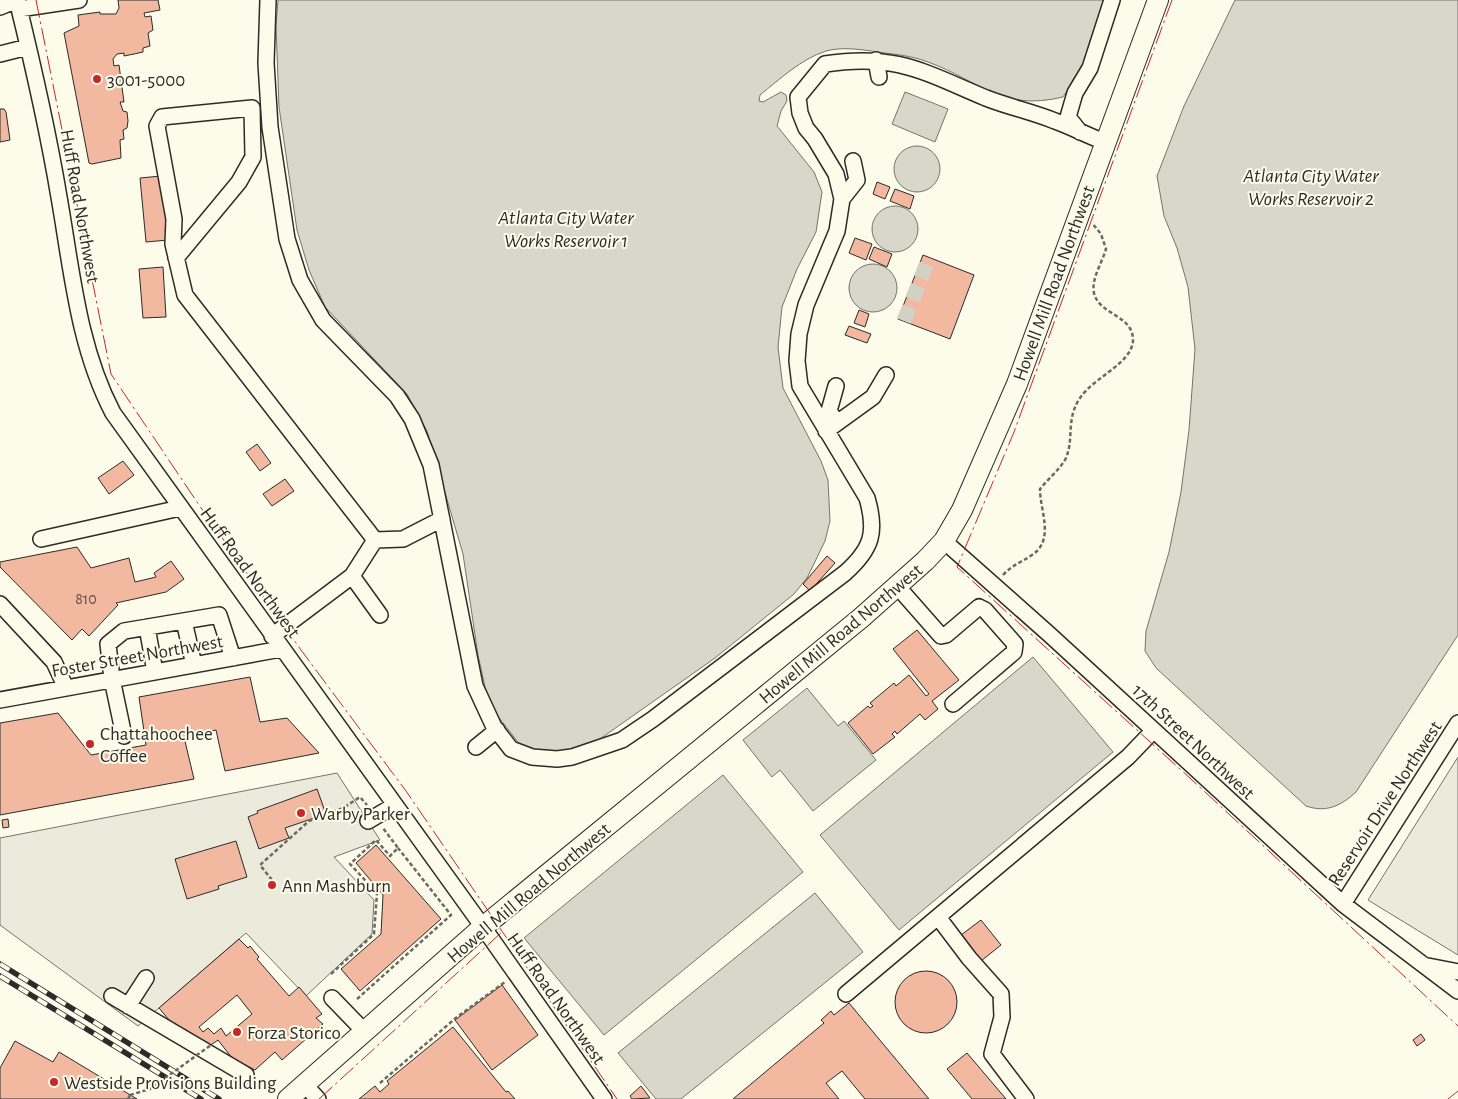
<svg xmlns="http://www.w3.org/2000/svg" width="1458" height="1099" font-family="'Alegreya Sans',sans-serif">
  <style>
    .green { fill: #ecebdb; stroke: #74746e }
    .parking { fill: #eceadb; stroke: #74746e }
    .water { fill: #d8d7c9; stroke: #74746e }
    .building { fill: #f2b8a0; stroke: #2b2b2b; fill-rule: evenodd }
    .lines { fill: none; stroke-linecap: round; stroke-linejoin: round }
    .minor-tunnel { stroke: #d3d1c4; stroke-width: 15; stroke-dasharray: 15 8; stroke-linecap: butt }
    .minor-casing { stroke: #2b2b2b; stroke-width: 18 }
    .major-casing { stroke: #2b2b2b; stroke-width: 22 }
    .path { stroke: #6a6964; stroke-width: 2.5; stroke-dasharray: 4 2.5; stroke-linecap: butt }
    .minor { stroke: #fdfbea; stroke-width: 15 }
    .major { stroke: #fdfbea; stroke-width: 20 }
    .rail-casing { stroke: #2b2b2b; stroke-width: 5.5 }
    .rail { stroke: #fdfbea; stroke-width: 4; stroke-dasharray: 11; stroke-linecap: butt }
    .path-bridge { stroke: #6a6964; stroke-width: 2.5; stroke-dasharray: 4 2.5; stroke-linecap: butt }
    .power { stroke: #c62828; stroke-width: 1; stroke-dasharray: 18 4 2.5 4; stroke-linecap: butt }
    .poi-dot { fill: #c62828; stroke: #fdfbea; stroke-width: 2 }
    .labels { text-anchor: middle; stroke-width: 4; stroke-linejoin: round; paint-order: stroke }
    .number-label { font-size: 16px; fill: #5d4e48 }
    .poi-label { font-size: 19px; fill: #2b2b2b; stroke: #fdfbea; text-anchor: start }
    .street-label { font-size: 19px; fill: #2b2b2b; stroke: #fdfbea }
    .water-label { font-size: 20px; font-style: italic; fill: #2b2b2b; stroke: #fdfbea }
  </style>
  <rect width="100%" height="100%" fill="#fdfbea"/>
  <path class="green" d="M1458,757V955L1368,900Z"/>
  <path class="parking" d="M337,773L380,840L334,857L374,900L372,934L306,996L246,933L138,1026L0,925V838Z"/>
  <path class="water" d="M278,0H1104L1086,63L1063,97C1001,112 980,81 928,62C910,55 890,54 871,51C857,49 841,47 826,51C801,59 780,79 760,95L759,101L763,102L781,92L786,95L787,101L781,111L777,126L814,172L822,192L816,232L797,269L782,307L778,347L783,388L821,461L828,480L830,521L825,541L807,578L794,594L715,658L580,753L540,755L521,746L496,714L487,696L478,655L463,554L427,431L407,394L325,307L309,270L297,230L279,107L276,25Z
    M1235,0H1458V635L1356,792C1341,806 1326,813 1306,806L1156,668L1145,651L1146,631L1169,552L1181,492L1189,430L1195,349L1188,287L1177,248L1164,216L1157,176L1184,106Z
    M905,92L948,109L935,142L892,124Z
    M894 169a23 23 0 1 1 46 0a23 23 0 1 1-46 0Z
    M872 229a23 23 0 1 1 46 0a23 23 0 1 1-46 0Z
    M849 288a24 24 0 1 1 48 0a24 24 0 1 1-48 0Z
    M1033,657L1113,752L899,930L820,835Z
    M807,688L838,726L844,721L876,760L813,811L780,770L772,777L743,740Z
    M723,775L803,872L604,1035L524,938Z
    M815,893L863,952L681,1099H656L618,1053Z"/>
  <path class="building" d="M118,0H158L160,10L144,13L145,17L151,16L153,30L148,33L150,46L143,48V52L134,54L124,56V53L117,54L113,59L114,66L119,65L124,102H120L123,111L127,112L128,121L127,128L123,130L124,139L120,140L121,158L92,164L89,163L64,33L79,26L78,15L100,12V14H116L119,8Z
    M0,109H4L6,112L10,140L0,142Z
    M161,176L168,240L146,242L140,178Z
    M877,182L890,187L885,199L873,194Z
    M895,189L914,196L910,209L890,201Z
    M855,238L872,244L866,260L849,253Z
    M874,247L892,254L887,267L869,259Z
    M923,255L974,275L950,339L898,319Z
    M163,267L166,317L143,318L139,269Z
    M859,310L869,314L865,327L854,323Z
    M849,326L871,334L867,343L845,335Z
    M257,444L271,463L260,471L246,452Z
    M123,461L134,475L109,494L98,478Z
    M285,479L294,491L272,506L263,494Z
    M77,547L91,568L129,558L135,582L156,577L154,573L171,561L184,579L166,592L116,603L118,605L89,636L82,629L72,640L0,567V562Z
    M827,556L835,563L810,591L803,584Z
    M917,630L959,680L932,701L938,709L925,720L920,714L897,734L895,731L892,734L895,737L873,754L848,723L868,706L870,708L873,706L870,703L894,683L896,686L909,675L926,696L929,694L893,649Z
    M250,677L260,722L287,718L319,753L225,771L216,730L184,737L194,779L0,815V723L58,713L91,755L146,745L139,697Z
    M317,789L326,814L285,828L289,838L259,849L248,817L258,813L257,811Z
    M8,819L9,827L3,828L2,820Z
    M236,841L247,877L218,886L219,889L187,899L175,859Z
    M376,845L441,919L360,991L341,969L381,934L383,895L356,863Z
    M981,920L1001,945L981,961L961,935Z
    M239,939L248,948L250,946L259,957L257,959L289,996L299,987L322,1014L316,1018L323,1024L282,1060L275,1052L255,1070L232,1058L218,1040L211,1045L175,1027L159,1008ZM237,995L252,1014L226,1036L221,1028L214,1034L208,1028L203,1032L199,1027Z
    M895 1002a31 31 0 1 1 62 0a31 31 0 1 1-62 0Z
    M502,985L538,1035L492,1070L455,1020Z
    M849,1003L929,1099H865L842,1071L826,1083L839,1099H733L824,1023L821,1020L831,1011L834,1015Z
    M453,1027L506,1092L508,1091L515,1099H359L375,1086L380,1092L389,1084L387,1081Z
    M1421,1034L1425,1040L1417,1046L1413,1040Z
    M15,1041L53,1062L59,1052L137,1099H0V1068Z
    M967,1053L1006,1099H972L947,1069Z
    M641,1086L650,1098L632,1099L630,1096Z"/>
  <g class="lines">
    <path class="minor-tunnel" d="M904,321L929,258"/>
    <g class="minor-casing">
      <path id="minor" d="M268,0L266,63L270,127L287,239L300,280L323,320L397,396L412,419L431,465L475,686L494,727L511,749L532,757L557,759L572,757L622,740L653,719L845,573C872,549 877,532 867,498L800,386L797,361L799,334L806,305L837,231L842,199L836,174L815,139L806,128L800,113L798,97L825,64C896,53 924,72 986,98C1009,107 1033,112 1055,121C1072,127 1088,136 1105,142
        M0,7L17,0C33,65 48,131 59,197C72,271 78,346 113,413L483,927L604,1099
        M19,9L79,0
        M0,54L28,47
        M876,60L879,77
        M1080,132L1068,117L1075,93L1090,68L1112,0
        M842,199L857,180L853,161
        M176,258L239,182L253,157L252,108L162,117L157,126L174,219L173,244L185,295L375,540L352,576
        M836,386L829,411L837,423
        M826,431L873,397L886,375
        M41,539L180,508
        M375,540L403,539L442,519
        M944,541L1050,635L1343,904L1458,991
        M897,586L941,636L946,635L979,607L985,610L1015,644L1014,652L953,704
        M0,604L54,662L66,688
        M184,621L194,665
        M147,627L155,672
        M272,636L352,576L380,615
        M0,700L281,649
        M124,736L112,679L108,644L124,631L219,615L233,658
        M476,747L497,730
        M368,821L395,805
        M1343,904L1458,723
        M938,917L969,958L1001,994L1002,1017L992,1054L1026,1099
        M1428,966L1458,972
        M846,994L1128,757L1153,731
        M112,996L246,1075
        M332,998L364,1031
        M128,1006L146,978
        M305,1085L318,1099"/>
    </g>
    <g class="major-casing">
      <path id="major" d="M288,1099L483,927L861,618L925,561L944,541L962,510L1017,384L1158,0"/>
    </g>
    <path class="path" d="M1003,575C1012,565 1022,562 1032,555C1055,540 1040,511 1040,489C1048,479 1059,470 1065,460C1075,440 1065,420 1080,398C1094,377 1131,364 1133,341C1134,315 1099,315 1094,293C1091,279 1102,263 1106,249L1101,234L1092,223
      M272,880L260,865L309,821L343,808L360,797L367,805
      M331,974L374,934L377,893L350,864L376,840L390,856L398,848L383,828
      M357,999L451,915L398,848
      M380,1083L457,1017L505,982
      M128,1099L130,1095"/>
    <use href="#minor" class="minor"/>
    <use href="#major" class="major"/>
    <g class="rail-casing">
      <path id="rail" d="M0,964L219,1099
        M0,976L201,1099"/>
    </g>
    <use href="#rail" class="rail"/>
    <path class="path-bridge" d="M130,1095L150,1089L211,1045"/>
    <path class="power" d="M36,0L111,374L197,502L301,650L406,791L617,1099
      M1172,0L1014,432L957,567L1191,779L1458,1026
      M319,1099L502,932
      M1448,1099L1458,1091"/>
  </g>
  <g class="poi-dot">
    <circle cx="97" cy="79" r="5"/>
    <circle cx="90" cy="744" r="5"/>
    <circle cx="301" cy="813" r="5"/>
    <circle cx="272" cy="885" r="5"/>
    <circle cx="237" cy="1032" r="5"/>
    <circle cx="54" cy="1082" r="5"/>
  </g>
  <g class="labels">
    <g class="number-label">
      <text x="86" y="604">810</text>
    </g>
    <g class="poi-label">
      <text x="107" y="86">3001-5000</text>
      <text x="100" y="740">Chattahoochee<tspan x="100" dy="22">Coffee</tspan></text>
      <text x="311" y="820">Warby Parker</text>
      <text x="282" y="892">Ann Mashburn</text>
      <text x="247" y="1039">Forza Storico</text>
      <text x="64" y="1089">Westside Provisions Building</text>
    </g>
    <g class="street-label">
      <text transform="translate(81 206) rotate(80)" y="7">Huff Road Northwest</text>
      <text transform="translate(1053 283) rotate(-70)" y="7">Howell Mill Road Northwest</text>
      <text transform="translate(251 572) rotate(54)" y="7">Huff Road Northwest</text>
      <text transform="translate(840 633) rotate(-40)" y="7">Howell Mill Road Northwest</text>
      <text transform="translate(137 655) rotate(-10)" y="7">Foster Street Northwest</text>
      <text transform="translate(1194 741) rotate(43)" y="7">17th Street Northwest</text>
      <text transform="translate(1384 803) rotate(-57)" y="7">Reservoir Drive Northwest</text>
      <text transform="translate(528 892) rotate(-40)" y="7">Howell Mill Road Northwest</text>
      <text transform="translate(557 998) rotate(55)" y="7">Huff Road Northwest</text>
    </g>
    <g class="water-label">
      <text x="1311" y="182">Atlanta City Water<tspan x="1311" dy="23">Works Reservoir 2</tspan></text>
      <text x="566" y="224">Atlanta City Water<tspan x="566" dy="23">Works Reservoir 1</tspan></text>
    </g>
  </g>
</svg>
